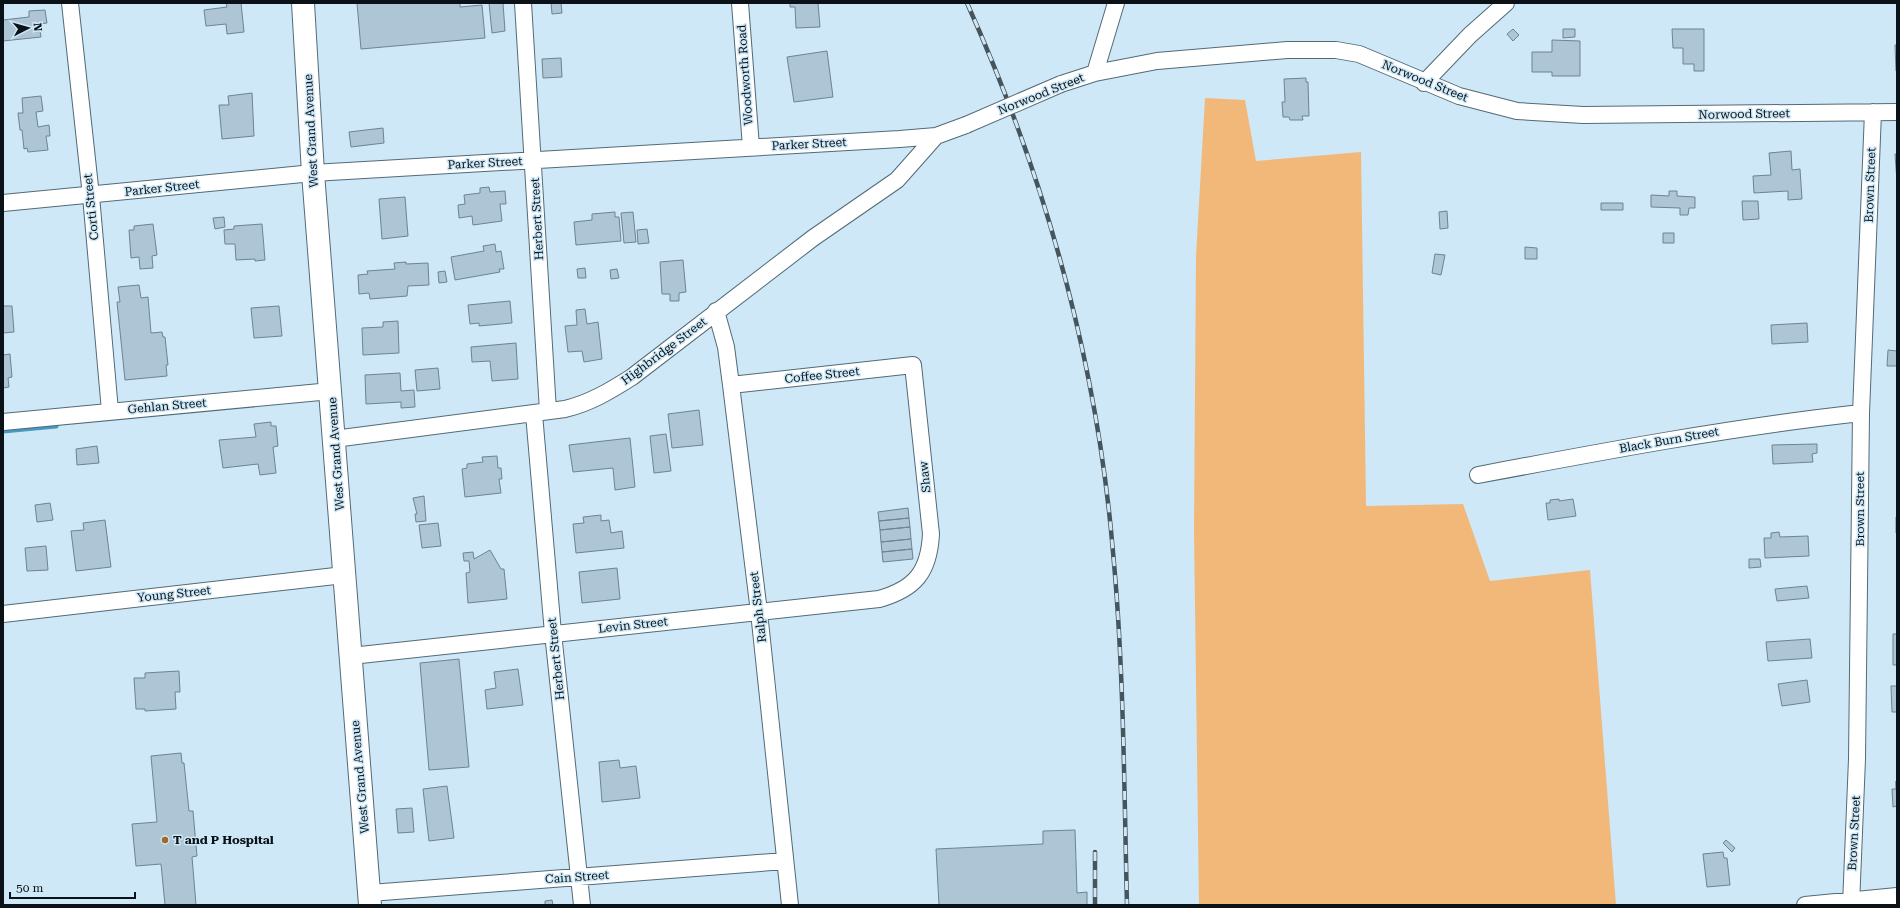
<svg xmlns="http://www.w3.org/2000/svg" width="1900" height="908" font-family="'Roboto Serif',serif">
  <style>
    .green { fill: #f1b87a }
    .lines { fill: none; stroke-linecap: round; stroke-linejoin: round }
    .stream { stroke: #4699c4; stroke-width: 5 }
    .building { fill: #adc5d4; stroke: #6d8491 }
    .minor-casing { stroke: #536a77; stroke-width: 18 }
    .highway-casing { stroke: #536a77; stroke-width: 24 }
    .minor { stroke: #fff; stroke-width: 16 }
    .highway { stroke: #fff; stroke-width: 22 }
    .rail-casing { stroke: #46545c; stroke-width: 4.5 }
    .rail { stroke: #cee8f7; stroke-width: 3; stroke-dasharray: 9; stroke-linecap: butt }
    .minor-bridge-casing { stroke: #536a77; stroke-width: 18; stroke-linecap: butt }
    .minor-bridge { stroke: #fff; stroke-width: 16 }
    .poi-dot { fill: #a06925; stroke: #cee8f7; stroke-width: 1.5 }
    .labels { text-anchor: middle; stroke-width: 3; stroke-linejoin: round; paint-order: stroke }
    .street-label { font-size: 12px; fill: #0a1217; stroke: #cee8f7 }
    .poi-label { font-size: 12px; font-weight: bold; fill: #0a1217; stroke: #cee8f7; text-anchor: start }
  </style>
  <rect width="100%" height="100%" fill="#cee8f7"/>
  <path class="green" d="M1205,98L1245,100L1256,161L1361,152L1366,506L1463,504L1490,581L1590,570L1616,905H1199L1194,530L1196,256Z"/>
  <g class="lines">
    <path class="stream" d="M3,431L56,426"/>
  </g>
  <path class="building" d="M226,3H241L244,32L227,34L226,24L206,26L204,10L227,7Z
    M357,3H460V7L482,5L485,38L361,49Z
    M489,3H503L505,31L492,33Z
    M551,3H561L562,13L552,14Z
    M790,3H818L820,27L796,28L795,7H790Z
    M45,10L47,23L39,24L41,37L3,41V20L29,17V11Z
    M1513,29L1519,35L1513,41L1507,34Z
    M1563,29H1575V37L1563,38Z
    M1672,29H1704V71H1694V64H1683V48H1673Z
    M1552,40L1580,41V76H1552V72H1532V52H1552Z
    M1895,45H1897V71H1896Z
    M827,51L833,97L794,102L787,57Z
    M561,58L562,77L543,78L542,59Z
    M1306,78V82H1308L1309,116H1302L1303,120H1290L1289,117H1283L1282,102H1285L1284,79Z
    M252,93L254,136L222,139L219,105H229L228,96Z
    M41,96L43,111L36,112L38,127L49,125L50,136H46L48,150L28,152L27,148L24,149L22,130H20L18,113H23L22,98Z
    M383,128L384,143L351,147L349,132Z
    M1791,151L1792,170L1800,169L1802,199L1788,200V191L1754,193L1753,176L1771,175L1769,153Z
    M1895,154H1897V182Z
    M489,187L490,192L505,191L506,204H500L502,221L473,225L472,216L459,218L458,205L465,204L464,195L480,193V188Z
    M1669,191H1677V196L1695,197V208H1689L1688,215H1680V208L1651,207V195L1669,196Z
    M405,197L408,236L382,239L379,199Z
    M1742,201H1758L1759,219L1743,220Z
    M1601,203H1623V210H1601Z
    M1447,211L1448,228L1440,229L1439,212Z
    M615,212V217H619L621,241L576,245L574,222L592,220V214Z
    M633,212L636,242L624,243L621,213Z
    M224,217L225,227L215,229L213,218Z
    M153,224L157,255L152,256L153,268L140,269L139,257L131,258L129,230H134V226Z
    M262,224L265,260L255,261V259L236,260L235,244H225L224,230L234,229V226Z
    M647,229L649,243L638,244L637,230Z
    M1663,233H1674V243H1663Z
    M495,244L496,252L501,251L504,269H499L500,272L455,280L451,257L484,251L483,246Z
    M1525,247L1537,248V259H1525Z
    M1435,254L1445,255L1441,275L1432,273Z
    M683,260L686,292L679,293V301H670V294H662L660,262Z
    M406,262V264L428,263L429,285L408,286L407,296L370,299L369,293L359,294L358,275L368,274L367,271L395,269L394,263Z
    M585,268L586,278H578L577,269Z
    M617,269L619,278L611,279L610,270Z
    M445,271L447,282L439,283L438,272Z
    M139,285L141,298L148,297L151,333L162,332L163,337H165L168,365H166L167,376L125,380L117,302H120L118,287Z
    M510,301L512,323L479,326V323L470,324L468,305Z
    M3,306H12L14,332L3,333Z
    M279,306L282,336L254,338L251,308Z
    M585,309L587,324L598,322L602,359L584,362L582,351L568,352L565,326L577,325L576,310Z
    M398,321L399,353L363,355L362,328L383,327V322Z
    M1807,323L1808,342L1772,344L1771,325Z
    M516,343L518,379L492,381L490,361L472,362L471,347Z
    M1888,350L1897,351V366H1887Z
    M10,354L12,377L8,378L9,387L3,388V355Z
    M438,368L440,389L417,391L415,370Z
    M400,373L401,391L414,390L415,407L401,408V402L366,404L365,375Z
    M699,410L703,445L672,448L668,414Z
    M271,422V426H276L278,446L273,447L276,473L260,475L258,464L223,468L219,440L256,437L254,424Z
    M666,434L671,471L654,473L650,436Z
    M630,438L635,487L615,490L613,468L573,472L569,445Z
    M1817,444V453L1812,454L1813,462L1773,464L1772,445Z
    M97,446L99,463L77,465L76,449Z
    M497,456L498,468H501L502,479H499L501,493L465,497L462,469L467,468V464L483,462L482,457Z
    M424,496L426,521L416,522L415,514H417L413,498Z
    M1559,499V501L1573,499L1576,516L1548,520L1546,503H1550V500Z
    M50,503L53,520L37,522L35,505Z
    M908,508L909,518L879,521L878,512Z
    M601,515V521L609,520L611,533L622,531L624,548L576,553L573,524L584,523L583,517Z
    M1896,517H1897V533H1896Z
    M909,518L910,527L880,530L879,521Z
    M105,520L111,567L76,571L71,531L84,530L83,523Z
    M438,523L441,546L422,548L419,525Z
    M910,527L911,539L881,542L880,530Z
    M1779,532L1780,537L1808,536L1809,556L1765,558L1764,538H1771V533Z
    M911,539L912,549L882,552L881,542Z
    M46,546L48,570L27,571L25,548Z
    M912,549L913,559L883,562L882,552Z
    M490,550L501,569H504L507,599L468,603L466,573L470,572L469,561H464L463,553L473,552L474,559Z
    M1749,559H1760L1761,567L1749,568Z
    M617,568L620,599L582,603L579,572Z
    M1807,586L1809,598L1777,601L1775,589Z
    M1893,634H1897V665H1893Z
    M1810,639L1812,658L1768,661L1766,642Z
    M459,659L469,767L429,770L420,663Z
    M518,669L523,705L487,709L485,690L496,688L494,672Z
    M179,671L180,692H175L176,709L145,711V709H136L134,678H145V673Z
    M1807,680L1810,702L1782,706L1778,684Z
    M1891,686H1897V712H1892Z
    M181,753L182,763H184L189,811H193L197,856L192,857L196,905H165L161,864L136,866L132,824L157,822L151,756Z
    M619,760L620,768L636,766L640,798L602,802L599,762Z
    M1896,781L1897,806L1893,807L1892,789H1896Z
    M447,786L454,838L429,841L423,789Z
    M412,808L414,832L398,833L396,809Z
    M1075,830L1077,893L1087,892V905H939L936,849L1043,844V831Z
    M1726,840L1735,848L1732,852L1723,843Z
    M1723,852L1724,858H1727L1730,885L1707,887L1703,854Z
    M552,900L553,905H545V901Z"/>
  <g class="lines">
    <g class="minor-casing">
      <path id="minor" d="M70,3L91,196L110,411
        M523,3L548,411
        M740,3L751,147
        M1095,73L1116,3
        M1424,83L1470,35L1506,3
        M1061,84L1095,73L1157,61L1287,50H1336L1359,54L1459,96L1517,111L1583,115L1897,112
        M3,203L313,173L900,139L936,136L966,125
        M716,311L726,347L731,385L759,612L790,905
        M534,414L553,633L582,905
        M3,422L331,391
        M334,439L565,409C590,403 610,391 632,377L813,238L897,180L936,136
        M1478,475C1605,451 1732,427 1861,413
        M3,614L344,575
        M351,656L879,599C915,589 929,572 931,534L913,365L731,385
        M370,893L785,861
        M1805,905L1897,896
        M1851,905L1857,759L1861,413L1873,112"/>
    </g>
    <g class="highway-casing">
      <path id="highway" d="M303,3L313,173L370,905"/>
    </g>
    <use href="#minor" class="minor"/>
    <use href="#highway" class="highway"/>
    <g class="rail-casing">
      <path id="rail" d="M967,3C1045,177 1097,362 1113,552C1124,669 1124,788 1127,905
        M1095,852V905"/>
    </g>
    <use href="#rail" class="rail"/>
    <g class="minor-bridge-casing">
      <path id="minor-bridge" d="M966,125L1061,84"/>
    </g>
    <use href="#minor-bridge" class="minor-bridge"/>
  </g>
  <circle class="poi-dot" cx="165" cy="840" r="4"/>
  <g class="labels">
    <g class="street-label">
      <text transform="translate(745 75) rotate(-94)" y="4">Woodworth Road</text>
      <text transform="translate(1425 81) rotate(22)" y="4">Norwood Street</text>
      <text transform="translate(1041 94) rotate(-22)" y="4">Norwood Street</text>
      <text transform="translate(1744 114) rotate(-1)" y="4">Norwood Street</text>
      <text transform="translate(311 131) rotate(-93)" y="4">West Grand Avenue</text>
      <text transform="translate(809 144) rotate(-3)" y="4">Parker Street</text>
      <text transform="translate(485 163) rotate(-3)" y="4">Parker Street</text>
      <text transform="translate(1870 185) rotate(-88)" y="4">Brown Street</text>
      <text transform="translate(162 188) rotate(-6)" y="4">Parker Street</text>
      <text transform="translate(91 207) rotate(-96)" y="4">Corti Street</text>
      <text transform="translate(537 219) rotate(-93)" y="4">Herbert Street</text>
      <text transform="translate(664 351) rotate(-37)" y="4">Highbridge Street</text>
      <text transform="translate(822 375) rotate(-6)" y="4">Coffee Street</text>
      <text transform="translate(167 406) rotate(-5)" y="4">Gehlan Street</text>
      <text transform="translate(1669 440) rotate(-10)" y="4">Black Burn Street</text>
      <text transform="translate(336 454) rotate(-94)" y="4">West Grand Avenue</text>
      <text transform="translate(925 477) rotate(-96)" y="4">Shaw</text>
      <text transform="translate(1860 509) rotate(-90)" y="4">Brown Street</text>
      <text transform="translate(174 594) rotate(-6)" y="4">Young Street</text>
      <text transform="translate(758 607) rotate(-97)" y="4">Ralph Street</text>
      <text transform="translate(633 625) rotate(-6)" y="4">Levin Street</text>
      <text transform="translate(556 659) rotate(-96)" y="4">Herbert Street</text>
      <text transform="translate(360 777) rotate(-95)" y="4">West Grand Avenue</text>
      <text transform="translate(1854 833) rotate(-87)" y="4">Brown Street</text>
      <text transform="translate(577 877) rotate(-4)" y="4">Cain Street</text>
    </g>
    <g class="poi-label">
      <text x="173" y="844">T and P Hospital</text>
    </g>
  </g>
  <rect width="1900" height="908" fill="none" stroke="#0a1217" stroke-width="8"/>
  <g transform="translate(28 28) rotate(84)" stroke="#cee8f7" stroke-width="3" paint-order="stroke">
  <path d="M0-3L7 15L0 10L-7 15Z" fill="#0a1217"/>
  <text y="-6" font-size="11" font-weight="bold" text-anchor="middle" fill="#0a1217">N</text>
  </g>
  <path d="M10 892v6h125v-6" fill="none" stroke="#0a1217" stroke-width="2"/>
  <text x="16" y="892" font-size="12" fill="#0a1217" stroke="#cee8f7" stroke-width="3" paint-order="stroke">50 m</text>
</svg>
